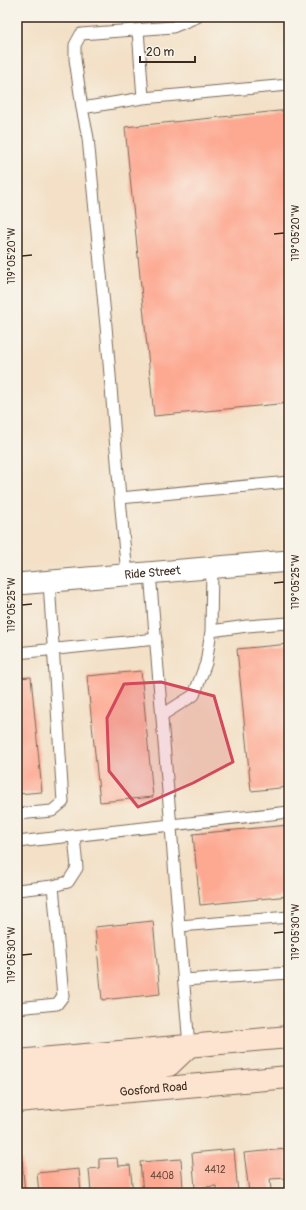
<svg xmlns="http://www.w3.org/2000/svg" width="306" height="1210" font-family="Pangolin,sans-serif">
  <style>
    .building { fill: #fda992 }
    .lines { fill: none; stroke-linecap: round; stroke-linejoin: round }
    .lane-casing { stroke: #7b6a59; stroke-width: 13 }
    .street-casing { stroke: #7b6a59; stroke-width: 23 }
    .secondary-casing { stroke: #7b6a59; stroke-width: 24 }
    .lane { stroke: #fff; stroke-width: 11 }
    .street { stroke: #fff; stroke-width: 21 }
    .secondary { stroke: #fde4d1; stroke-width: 22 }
    .marked { fill: #d1495b; fill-opacity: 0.2; stroke: #d1495b; stroke-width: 3; stroke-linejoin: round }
    .ticks { fill: none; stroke: #3b2a1e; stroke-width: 1.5 }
    .labels { text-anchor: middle; stroke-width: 3; stroke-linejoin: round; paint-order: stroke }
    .number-label { font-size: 10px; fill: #6c4a3b }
    .street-label { font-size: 12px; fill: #3b2a1e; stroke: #f7f3e8 }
    .neatline { fill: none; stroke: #3b2a1e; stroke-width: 1.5 }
    .ticks-label { font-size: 10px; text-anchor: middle; fill: #3b2a1e }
  </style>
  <rect width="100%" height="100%" fill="#f7f3e8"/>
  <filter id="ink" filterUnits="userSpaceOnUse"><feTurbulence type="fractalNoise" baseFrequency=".025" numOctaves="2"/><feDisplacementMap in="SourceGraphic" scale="8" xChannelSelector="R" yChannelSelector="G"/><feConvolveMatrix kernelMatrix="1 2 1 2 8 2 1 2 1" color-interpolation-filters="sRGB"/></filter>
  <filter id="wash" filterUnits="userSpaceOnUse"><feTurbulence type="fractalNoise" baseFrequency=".012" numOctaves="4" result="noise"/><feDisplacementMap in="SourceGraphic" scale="16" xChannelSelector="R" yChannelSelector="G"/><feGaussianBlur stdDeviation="0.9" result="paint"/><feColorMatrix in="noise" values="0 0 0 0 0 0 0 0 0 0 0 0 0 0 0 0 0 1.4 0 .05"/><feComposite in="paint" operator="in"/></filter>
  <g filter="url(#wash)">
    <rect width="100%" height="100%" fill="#f3e0c6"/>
    <g id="blocks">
      <path class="building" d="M289,110V403L154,416L125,127Z
        M289,644V787L251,791L237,649Z
        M141,671L153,797L100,802L87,676Z
        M31,677L42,792L17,794V678Z
        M289,825V896L200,905L193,834Z
        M153,921L160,994L102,1000L95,927Z
        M234,1149L238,1193H217L216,1186L195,1188L192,1153Z
        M286,1149L289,1178L270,1179L271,1190L249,1192L244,1153Z
        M117,1158L118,1166L130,1165L133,1193H91L89,1169L99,1168V1159Z
        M181,1159L183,1188L171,1189V1193H143L140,1162Z
        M17,1160H22L25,1193H17Z
        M79,1169L81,1193H39L37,1173Z"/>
    </g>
  </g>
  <g filter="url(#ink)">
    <use href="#blocks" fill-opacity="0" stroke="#7b6a59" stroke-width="1"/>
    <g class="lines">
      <g class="lane-casing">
        <path id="lane" d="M138,30L143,98
          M82,108L75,59V45L81,34L173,27L197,17
          M120,498L106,326L88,138L82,108L143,98L289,85
          M150,573L189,1046
          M127,575L120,498L289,482
          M211,631L247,626L289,623
          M17,653L156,639
          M162,715L194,695L206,663L211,631L212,567
          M17,814L52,811L63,802L49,582
          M17,842L289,812
          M53,886L68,882L77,868L74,836
          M17,890L53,886L63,996L57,1004L17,1008
          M180,926L289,917
          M184,980L289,973"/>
      </g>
      <g class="street-casing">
        <g id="street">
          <path id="s1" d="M17,584L289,561"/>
        </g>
      </g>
      <g class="secondary-casing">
        <g id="secondary">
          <path d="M17,1061L289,1037"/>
          <path d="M17,1082L141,1071L169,1065L189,1046"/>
          <path id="s2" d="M17,1101L289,1077"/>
        </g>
      </g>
      <use href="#lane" class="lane"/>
      <use href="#street" class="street"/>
      <use href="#secondary" class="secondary"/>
    </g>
  </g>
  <path class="marked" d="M161,682L214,696L233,762L193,783L138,807L109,771L107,718L124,684Z"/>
  <path class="ticks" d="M274,234L284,233M22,256L32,255M274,583L284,582M22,605L32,604M274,933L284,932M22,955L32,954"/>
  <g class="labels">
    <g class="number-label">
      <text x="215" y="1173">4412</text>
      <text x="162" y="1179">4408</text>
    </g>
    <g class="street-label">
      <text dy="4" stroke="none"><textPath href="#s1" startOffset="136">Ride Street</textPath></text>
      <text dy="4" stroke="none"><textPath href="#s2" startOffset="137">Gosford Road</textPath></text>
    </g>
  </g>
  <rect width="306" height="1210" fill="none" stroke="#f7f3e8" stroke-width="44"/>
  <path d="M140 56v6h55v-6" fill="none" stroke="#3b2a1e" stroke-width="2"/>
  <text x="146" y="56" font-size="12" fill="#3b2a1e" stroke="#f7f3e8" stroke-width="3" paint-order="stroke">20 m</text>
  <rect x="22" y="22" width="262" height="1166" class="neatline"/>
  <g class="ticks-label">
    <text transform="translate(295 233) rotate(-90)" y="4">119°05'20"W</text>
    <text transform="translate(11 256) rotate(-90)" y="4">119°05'20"W</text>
    <text transform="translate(295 582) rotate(-90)" y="4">119°05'25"W</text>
    <text transform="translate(11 605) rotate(-90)" y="4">119°05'25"W</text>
    <text transform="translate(295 932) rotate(-90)" y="4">119°05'30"W</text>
    <text transform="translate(11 955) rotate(-90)" y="4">119°05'30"W</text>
  </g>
</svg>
